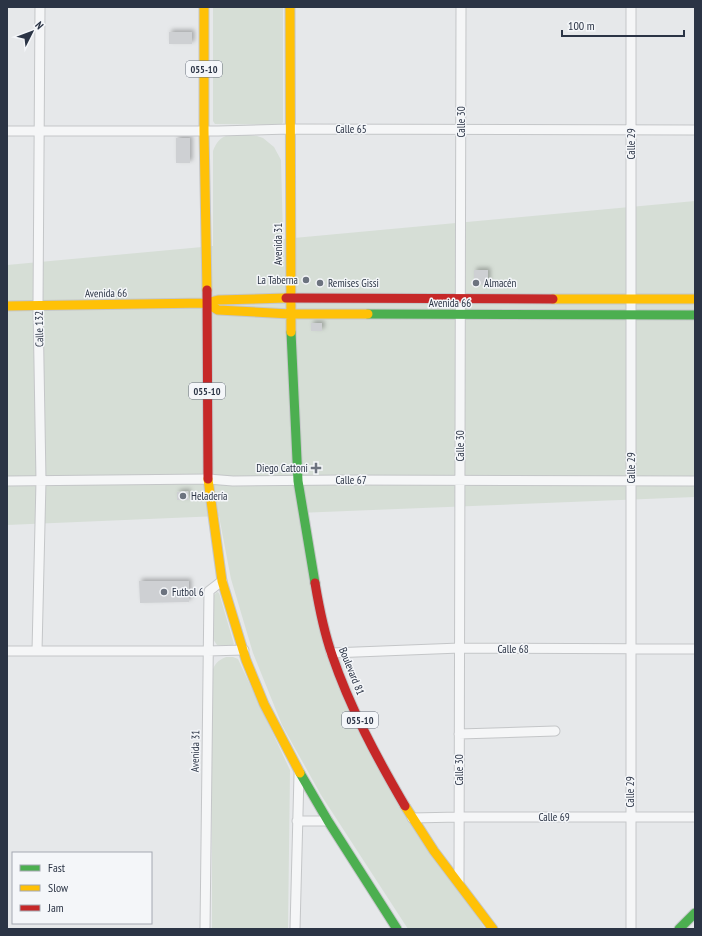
<svg xmlns="http://www.w3.org/2000/svg" width="702" height="936" font-family="'PT Sans Narrow',sans-serif">
  <style>
    .green { fill: #d6ded6 }
    .building { fill: #ced0d3; filter: url(#shadow) }
    .lines { fill: none; stroke-linecap: round; stroke-linejoin: round }
    .street-casing { stroke: #c4c6c8; stroke-width: 11 }
    .fast-casing { stroke: #c4c6c8; stroke-width: 11 }
    .slow-casing { stroke: #c4c6c8; stroke-width: 11 }
    .jam-casing { stroke: #c4c6c8; stroke-width: 11 }
    .street { stroke: #f5f6f7; stroke-width: 9 }
    .fast { stroke: #4caf50; stroke-width: 9 }
    .slow { stroke: #ffc107; stroke-width: 9 }
    .jam { stroke: #c62828; stroke-width: 9 }
    .poi-dot { fill: #6c737f; stroke: #f4f6f9; stroke-width: 1.5 }
    .labels { text-anchor: middle; stroke-width: 3; stroke-linejoin: round; paint-order: stroke }
    .shield { fill: #f4f6f9; stroke: #676e7b; stroke-width: 1 }
    .shield-label { font-size: 10px; font-weight: bold; fill: #2b3445 }
    .street-label { font-size: 11px; fill: #2b3445; stroke: #f4f6f9 }
    .poi-label { font-size: 11px; fill: #2b3445; stroke: #f4f6f9; text-anchor: start }
  </style>
  <defs>
    <filter id="shadow"><feDropShadow dx="2.5" dy="-2.5" stdDeviation="2" flood-color="#0004"/></filter>
  </defs>
  <rect width="100%" height="100%" fill="#e6e8ea"/>
  <path class="green" d="M213,7H283V122L281,125L215,124L213,121Z
    M229,135H248L257,136L263,138L274,147L281,160L283,239L695,201V497L298,513L345,703L485,929H408L321,795L282,725L253,653L231,579L219,516L7,525V265L213,246V151C216,143 220,137 229,135Z
    M217,592L219,593L234,644L231,646L217,645L213,639V596Z
    M226,657H233L238,659L290,770L288,929H212V674C213,665 218,660 226,657Z"/>
  <path class="building" d="M169,32H192V44H169Z
    M176,138H190V163H176Z
    M474,270H488V285L474,284Z
    M311,323H322V331H311Z
    M188,491L189,500H177V492Z
    M139,581H189V602L140,603Z"/>
  <g class="lines">
    <g class="street-casing">
      <path id="street" d="M7,131H218L290,129L695,130
        M7,481L208,479L233,481L344,480L695,481
        M7,651H208L244,650
        M37,651L41,481L38,306L40,7
        M331,653L460,648L695,649
        M459,734L555,731
        M412,818L459,817H695
        M297,821H328
        M459,881L461,7
        M205,929L209,591L222,581
        M295,929L299,774
        M631,929V7"/>
    </g>
    <g class="fast-casing">
      <path id="fast" d="M368,314L695,315
        M291,332L298,481L315,583
        M300,773L328,821L397,929
        M679,929L695,913"/>
    </g>
    <g class="slow-casing">
      <path id="slow" d="M204,7V131L207,290
        M290,7L291,332
        M553,299H695
        M206,303L218,310L290,314H368
        M7,306L206,303L218,300L286,298
        M208,479L222,581L246,660L264,704L300,773
        M405,806L434,851L493,929"/>
    </g>
    <g class="jam-casing">
      <path id="jam" d="M207,290L208,479
        M286,298L553,299
        M315,583C319,607 324,632 332,655C350,708 377,758 405,806"/>
    </g>
    <use href="#street" class="street"/>
    <use href="#fast" class="fast"/>
    <use href="#slow" class="slow"/>
    <use href="#jam" class="jam"/>
  </g>
  <g class="poi-dot">
    <circle cx="306" cy="280" r="4"/>
    <circle cx="320" cy="283" r="4"/>
    <circle cx="476" cy="283" r="4"/>
    <path d="M314 462h4v4h4v4h-4v4h-4v-4h-4v-4h4z"/>
    <circle cx="183" cy="496" r="4"/>
    <circle cx="164" cy="592" r="4"/>
  </g>
  <g class="labels">
    <g class="shield">
      <rect x="186" y="61" width="36" height="16" rx="3"/>
      <rect x="189" y="383" width="36" height="16" rx="3"/>
      <rect x="342" y="712" width="36" height="16" rx="3"/>
    </g>
    <g class="shield-label">
      <text x="204" y="73">055-10</text>
      <text x="207" y="395">055-10</text>
      <text x="360" y="724">055-10</text>
    </g>
    <g class="street-label">
      <text transform="translate(461 122) rotate(-90)" y="4">Calle 30</text>
      <text x="351" y="133">Calle 65</text>
      <text transform="translate(631 144) rotate(-90)" y="4">Calle 29</text>
      <text transform="translate(278 244) rotate(-90)" y="4">Avenida 31</text>
      <text transform="translate(106 293) rotate(-1)" y="4">Avenida 66</text>
      <text x="450" y="307">Avenida 66</text>
      <text transform="translate(39 329) rotate(-91)" y="4">Calle 132</text>
      <text transform="translate(460 446) rotate(-90)" y="4">Calle 30</text>
      <text transform="translate(631 468) rotate(-90)" y="4">Calle 29</text>
      <text x="351" y="484">Calle 67</text>
      <text x="513" y="653">Calle 68</text>
      <text transform="translate(352 671) rotate(68)" y="4">Boulevard 81</text>
      <text transform="translate(195 751) rotate(-89)" y="4">Avenida 31</text>
      <text transform="translate(459 770) rotate(-90)" y="4">Calle 30</text>
      <text transform="translate(630 792) rotate(-90)" y="4">Calle 29</text>
      <text x="554" y="821">Calle 69</text>
    </g>
    <g class="poi-label">
      <text x="298" y="284" text-anchor="end">La Taberna</text>
      <text x="328" y="287">Remises Gissi</text>
      <text x="484" y="287">Almacén</text>
      <text x="308" y="472" text-anchor="end">Diego Cattoni</text>
      <text x="191" y="500">Heladería</text>
      <text x="172" y="596">Futbol 6</text>
    </g>
  </g>
  <rect width="702" height="936" fill="none" stroke="#2b3445" stroke-width="16"/>
  <rect x="12" y="852" width="140" height="72" fill="#f4f6f9" stroke="#a4a8b1"/>
  <rect x="20" y="865" width="20" height="6" fill="#4caf50" stroke="#a4a8b1"/>
  <text x="48" y="872" font-size="12" fill="#2b3445">Fast</text>
  <rect x="20" y="885" width="20" height="6" fill="#ffc107" stroke="#a4a8b1"/>
  <text x="48" y="892" font-size="12" fill="#2b3445">Slow</text>
  <rect x="20" y="905" width="20" height="6" fill="#c62828" stroke="#a4a8b1"/>
  <text x="48" y="912" font-size="12" fill="#2b3445">Jam</text>
  <g transform="translate(32 32) rotate(48)" stroke="#f4f6f9" stroke-width="3" paint-order="stroke">
  <path d="M0-3L7 15L0 10L-7 15Z" fill="#2b3445"/>
  <text y="-6" font-size="11" font-weight="bold" text-anchor="middle" fill="#2b3445">N</text>
  </g>
  <path d="M562 30v6h122v-6" fill="none" stroke="#2b3445" stroke-width="2"/>
  <text x="568" y="30" font-size="12" fill="#2b3445" stroke="#f4f6f9" stroke-width="3" paint-order="stroke">100 m</text>
</svg>
